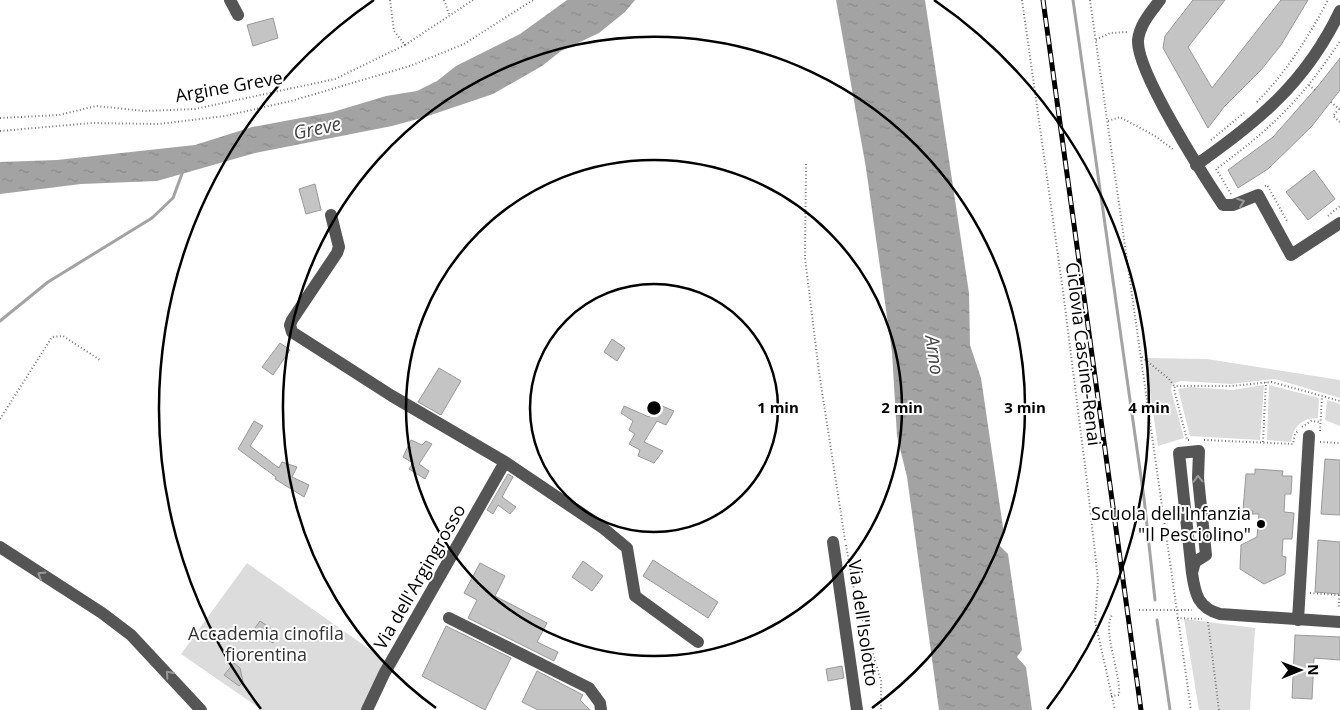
<svg xmlns="http://www.w3.org/2000/svg" width="1340" height="710" font-family="'Open Sans',sans-serif">
  <style>
    .green { fill: #dcdcdc }
    .water { fill: url(#water-ripples) }
    .lines { fill: none; stroke-linecap: round; stroke-linejoin: round }
    .stream { stroke: #a3a3a3; stroke-width: 3 }
    .building { fill: #c4c4c4; stroke: #999 }
    .path { stroke: #777; stroke-width: 2; stroke-dasharray: 1 2.5; stroke-linecap: butt }
    .minor { stroke: #555; stroke-width: 12 }
    .rail-casing { stroke: #000; stroke-width: 5 }
    .rail { stroke: #fff; stroke-width: 3; stroke-dasharray: 9; stroke-linecap: butt }
    .oneway { stroke: #999 }
    .ring { fill: none; stroke: #000; stroke-width: 2.5 }
    .poi-dot { fill: #000; stroke: #fff; stroke-width: 2 }
    .labels { text-anchor: middle; stroke-width: 4; stroke-linejoin: round; paint-order: stroke }
    .street-label { font-size: 18px; fill: #000; stroke: #fff }
    .poi-label { font-size: 18px; fill: #000; stroke: #fff; text-anchor: end }
    .park-label { font-size: 18px; fill: #333; stroke: #fff }
    .water-label { font-size: 19px; font-style: italic; fill: #444; stroke: #fff }
    .centre { fill: #000; stroke: #fff; stroke-width: 2.5 }
    .ring-label { font-size: 15px; text-anchor: middle; font-weight: bold; fill: #000; stroke: #fff; stroke-width: 4; stroke-linejoin: round; paint-order: stroke }
  </style>
  <defs>
    <pattern id="water-ripples" width="26" height="14" patternUnits="userSpaceOnUse" patternTransform="scale(1.25)"><rect width="26" height="14" fill="#a3a3a3"/><path d="M2 4q2-2 4 0t4 0M15 11q2-2 4 0t4 0" fill="none" stroke="#8b8b8b"/></pattern>
  </defs>
  <rect width="100%" height="100%" fill="#fff"/>
  <path class="green" d="M1145,358L1207,359L1340,380V398L1275,379L1231,384L1181,381L1172,384L1171,390L1184,438L1158,446Z
    M1264,385L1260,440L1190,436L1178,389L1191,387L1232,390Z
    M1269,385L1319,398L1318,418C1302,418 1293,426 1291,442L1267,440Z
    M1327,400L1340,404V426L1325,420Z
    M247,563L385,660L361,710H262L181,654Z
    M1184,619L1255,628L1250,710H1199Z"/>
  <path class="water" d="M567,0H635L625,12L599,33L561,51L542,66L493,94L425,117L392,126L255,153L157,181L81,184L0,194V162L57,160L195,145L252,127L333,112L386,96L417,91L437,81L456,66L520,34Z
    M836,0H925L969,293L970,345L981,378L1004,534L999,545L1008,554L1022,650L1017,657L1026,667L1032,710H939L907,477L897,436L892,352L866,168Z"/>
  <g class="lines">
    <path class="stream" d="M1073,0L1144,498L1155,600
      M0,321L48,282L152,218L173,198L183,171
      M1157,620L1170,710"/>
  </g>
  <path class="building" d="M1193,0H1225L1188,47L1212,88L1281,0H1308L1281,45L1261,70L1224,107L1208,128L1163,48L1165,36Z
    M273,18L278,38L253,46L247,25Z
    M1340,58V90L1312,126L1268,169L1238,188L1228,170L1273,137L1318,86Z
    M1314,170L1335,199L1308,220L1286,192Z
    M315,184L321,210L306,214L299,189Z
    M612,339L625,348L617,361L604,352Z
    M280,343L290,350L273,375L262,367Z
    M439,368L461,381L441,415L418,402Z
    M655,403L674,411L666,425L657,421L644,442L663,451L654,463L638,456L640,450L629,444L635,434L629,430L633,421L621,413L624,406L649,417Z
    M254,421L263,426L250,446L279,468L282,462L297,467L292,477L309,485L304,497L275,479L276,477L238,449Z
    M411,440L422,445L426,441L432,444L419,464L429,471L425,479L409,469L413,463L403,457Z
    M1325,459L1340,460V515L1321,514Z
    M1255,469L1283,471L1282,476H1292L1291,494H1285L1284,512L1294,513L1292,539H1283L1282,556L1286,557L1285,574L1264,584L1240,569L1241,545L1257,537L1259,514H1252L1253,511L1243,510L1246,474H1255Z
    M508,474L513,477L502,497L516,507L510,514L498,505L493,514L487,510Z
    M1318,540L1340,542V594L1315,592Z
    M653,560L718,602L708,618L643,576Z
    M583,561L603,576L592,591L572,577Z
    M480,563L505,576L495,596L547,623L537,642L558,652L554,661L468,618L477,600L464,593Z
    M260,621L279,634L273,643L253,631Z
    M446,626L511,658L485,710L422,676Z
    M1295,635L1340,637V660L1314,658L1312,699L1292,698Z
    M234,663L240,668L243,682L239,686L224,675Z
    M842,666L844,678L828,681L826,669Z
    M537,671L583,695L580,700L590,710H538L522,702Z"/>
  <g class="lines">
    <path class="path" d="M444,0L449,14
      M1022,0L1063,291L1088,490L1098,580L1095,621L1115,710
      M1090,0L1191,710
      M1096,40L1110,33L1129,32
      M405,45L473,0
      M1309,85L1315,90
      M1257,102C1287,71 1308,38 1328,0
      M1331,102L1339,109L1333,116L1340,122
      M0,118L59,115L96,106L145,111L195,109L335,79L405,45L394,31L390,0
      M1108,121L1120,117L1155,136L1174,150
      M0,131L92,123L159,124L225,116L291,101L410,66L464,44L533,0
      M1211,140L1244,113
      M806,164L805,258L819,372L845,540
      M1265,186L1267,185L1287,221
      M1231,194L1216,169C1270,130 1304,97 1340,41
      M1328,216L1340,206
      M1142,357L1169,379L1175,387
      M0,419L52,337L63,336L100,360
      M1302,427L1311,421L1320,422
      M1320,431L1322,396
      M1189,440H1187L1174,389L1175,386H1231L1272,382L1340,401
      M1204,440L1293,444L1295,434L1299,430
      M1263,442L1266,382
      M1320,442L1340,443
      M846,545L854,590L881,681V710
      M1310,593L1340,595
      M1339,595V608
      M1139,610H1192
      M1177,618L1202,619
      M1208,622L1219,710
      M1111,696L1119,695C1121,673 1102,631 1112,615"/>
    <path class="minor" d="M230,0L238,15
      M1160,0C1151,12 1140,24 1138,40C1136,71 1203,175 1223,205H1233L1258,195L1291,255L1340,223
      M1196,165C1259,121 1306,82 1340,11
      M331,215L339,247L337,253L292,320L290,325L292,332L392,396L505,462L603,528L627,548L635,596L698,642
      M833,542L857,710
      M0,547L102,613L131,635L201,710
      M1192,573L1195,562L1206,555L1198,478L1199,451L1179,453L1192,573C1195,594 1198,608 1220,614L1340,622
      M449,618L589,688L600,703L601,710
      M1298,620L1309,436
      M367,710L384,674L505,462"/>
    <g class="rail-casing">
      <path id="rail" d="M1043,0L1141,710"/>
    </g>
    <use href="#rail" class="rail"/>
  </g>
  <defs><path id="oneway-chevron" d="M-2-3.5L2.5 0L-2 3.5" fill="none" stroke-width="1.6" stroke-linecap="round" stroke-linejoin="round" transform="scale(1.25)"/></defs>
  <g class="oneway">
    <use href="#oneway-chevron" transform="translate(1241 202) rotate(-20)"/>
    <use href="#oneway-chevron" transform="translate(1198 479) rotate(-92)"/>
    <use href="#oneway-chevron" transform="translate(41 575) rotate(-148)"/>
    <use href="#oneway-chevron" transform="translate(169 674) rotate(-132)"/>
  </g>
  <g class="ring">
    <circle cx="654" cy="408" r="124"/>
    <circle cx="654" cy="408" r="248"/>
    <path d="M436 708A371 371 0 1 1 872 708"/>
    <path d="M261 709A495 495 0 0 1 374 0M934 0A495 495 0 0 1 1047 709"/>
  </g>
  <circle class="poi-dot" cx="1261" cy="524" r="5"/>
  <g class="labels">
    <g class="street-label">
      <text transform="translate(229 87) rotate(-10)" y="6">Argine Greve</text>
      <text transform="translate(1083 354) rotate(83)" y="6">Ciclovia Cascine-Renai</text>
      <text transform="translate(420 577) rotate(-60)" y="6">Via dell'Argingrosso</text>
      <text transform="translate(863 623) rotate(82)" y="6">Via dell'Isolotto</text>
    </g>
    <g class="poi-label">
      <text x="1251" y="520">Scuola dell'Infanzia<tspan x="1251" dy="21">"Il Pesciolino"</tspan></text>
    </g>
    <g class="park-label">
      <text x="266" y="640">Accademia cinofila<tspan x="266" dy="21">fiorentina</tspan></text>
    </g>
    <g class="water-label">
      <text transform="translate(317 128) rotate(-12)" y="7">Greve</text>
      <text transform="translate(935 355) rotate(82)" y="7">Arno</text>
    </g>
  </g>
  <circle cx="654" cy="408" r="8" class="centre"/>
  <g class="ring-label">
    <text x="778" y="413">1 min</text>
    <text x="902" y="413">2 min</text>
    <text x="1025" y="413">3 min</text>
    <text x="1149" y="413">4 min</text>
  </g>
  <g transform="translate(1300 670) rotate(89)" stroke="#ffffff" stroke-width="4" paint-order="stroke">
  <path d="M0-4L9 19L0 12L-9 19Z" fill="#000000"/>
  <text y="-8" font-size="14" font-weight="bold" text-anchor="middle" fill="#000000">N</text>
  </g>
</svg>
